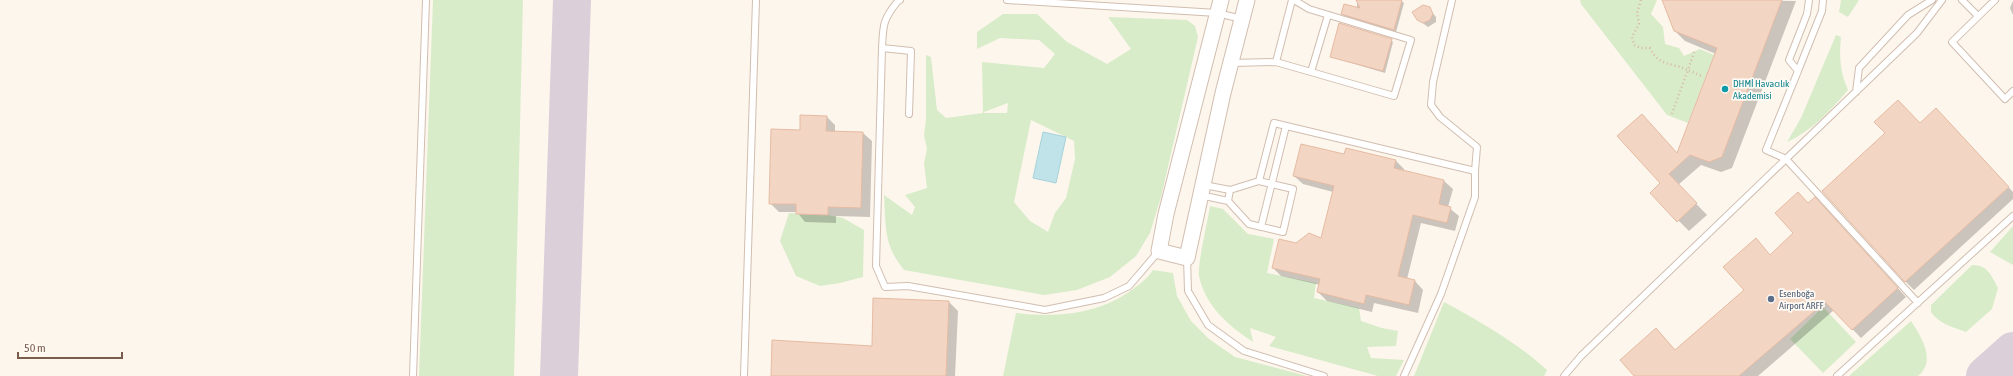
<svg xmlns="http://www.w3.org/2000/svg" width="2013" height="376" font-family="'Asap Condensed',sans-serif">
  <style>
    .green { fill: #d8ecc9; fill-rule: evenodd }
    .water { fill: #bfe3e8; stroke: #a5d3da }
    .shadow { fill: #0003 }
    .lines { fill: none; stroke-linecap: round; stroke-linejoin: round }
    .taxiway { stroke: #dbcfda; stroke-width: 38 }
    .building { fill: #f3d5c3; stroke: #e6bba3 }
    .service-casing { stroke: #d1beb0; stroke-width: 8 }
    .tertiary-casing { stroke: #d1beb0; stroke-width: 17 }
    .path { stroke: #d9b8a5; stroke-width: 2.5; stroke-dasharray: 1 3; stroke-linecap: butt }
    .service { stroke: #fff; stroke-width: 6 }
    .tertiary { stroke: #fff; stroke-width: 15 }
    .culture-dot { fill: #0f9aa8; stroke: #fffaf3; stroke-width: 1.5 }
    .service-dot { fill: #5c6f8a; stroke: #fffaf3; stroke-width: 1.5 }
    .labels { text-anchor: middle; stroke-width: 3.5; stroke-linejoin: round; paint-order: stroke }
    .culture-label { font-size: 10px; fill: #0d838f; stroke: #fffaf3; text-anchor: start }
    .service-label { font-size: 10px; fill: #4e5e75; stroke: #fffaf3; text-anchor: start }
  </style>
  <rect width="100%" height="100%" fill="#fdf6ec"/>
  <path class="green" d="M433,0H523L514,376H419Z
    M1580,0H1657L1651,14L1663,27L1665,44L1679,48L1684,56L1700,49L1714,55L1688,123L1667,115L1581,4Z
    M1841,0H1859L1848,17L1839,12Z
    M1003,14H1037L1067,42L1107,64L1131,49L1108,17L1187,20L1195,26L1198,37L1161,197L1150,233L1136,256L1110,277L1077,290L1044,295L904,270C883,244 886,226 884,195L912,215L915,207L905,195L927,188L924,163L927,149L924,135L926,119V55L931,57L937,110L946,118L983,113L982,62L1044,68L1055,54L1039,40L1000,38L977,49V32ZM1008,103L1007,113H984V112ZM1031,120L1074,141L1075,159L1066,198L1055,213L1048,232L1030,221L1014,202Z
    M1836,35L1841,37C1839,57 1840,72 1848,90C1831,110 1812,131 1787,142L1801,118Z
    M1210,206L1223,209L1248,234L1274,239L1267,273L1316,283L1314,298L1359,308L1361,321L1382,328L1398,331L1396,346L1367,347L1371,358L1404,360L1396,376H1378L1269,346L1276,337L1250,328L1253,342C1229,326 1205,306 1199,276C1197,266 1208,220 1210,206Z
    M789,213L828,215L843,218L864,230L863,277L840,283L820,286L796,276L780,241Z
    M2013,226V265L1990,252Z
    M1972,265C1988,265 1991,275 1998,288L1992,309L1966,332C1953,327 1939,324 1931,312V305Z
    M1153,270L1173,273L1177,296L1191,321L1209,339L1235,357L1307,376H1003L1016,313C1057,318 1100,314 1133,289C1141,283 1148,278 1153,270Z
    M1444,302C1481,322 1516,342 1547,370L1544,376H1414Z
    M1823,307L1856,342L1823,373L1790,339Z
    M1911,321C1921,336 1937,361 1918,376H1849Z"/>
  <path class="water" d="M1043,132L1066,137L1056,183L1033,178Z"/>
  <path class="shadow" d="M1357,0H1400L1404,3L1396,32L1345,16L1342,14L1357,8Z
    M1663,0L1796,1L1732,168L1721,172L1701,165L1678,185L1707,215L1689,231L1651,193L1661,183L1677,154L1716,54L1685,41L1674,30Z
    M2013,1V15L2010,8Z
    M1427,6L1436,17V22L1428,27L1420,21L1414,12L1419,7Z
    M1391,40L1393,42L1385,73L1331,57Z
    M826,116L835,125V132L863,133L872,141L870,217L836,216V223L805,222L797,212H779L770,203L801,131Z
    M1945,118L2013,192V199L1914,290L1905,281L1920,124Z
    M1345,155L1396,161L1404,169V171L1444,181L1453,189L1448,207L1459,216L1455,231L1421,223L1407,279L1415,281L1423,290L1418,313L1374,303L1372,312L1327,301L1318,292L1320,285L1281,276L1273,268L1296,244L1322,240L1333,192L1303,184L1294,176Z
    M1809,204L1823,207L1906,297L1861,338L1834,310L1758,376H1635L1656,330L1675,350L1745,290L1770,255L1795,233Z
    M949,302L958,311L955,376H772L873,347Z"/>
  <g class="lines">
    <path class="taxiway" d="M559,376L572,0
      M1985,376L2013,351"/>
  </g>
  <path class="building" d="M1356,0H1402L1394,30L1341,14L1344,4L1360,8Z
    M1662,0H1782L1722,157L1709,162L1690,155L1669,174L1697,203L1677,222L1650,193L1660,183L1617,136L1642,114L1677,153L1717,48L1674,31Z
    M1423,5L1430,7L1433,14L1430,20L1423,23L1417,20L1412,12Z
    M1339,23L1392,39L1383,71L1330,57Z
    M1898,100L1920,123L1936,108L2009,187L1905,282L1822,191L1885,133L1874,122Z
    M800,115L827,116L826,131L863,132L861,208L828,207V215L796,214V204H769L771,129L800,130Z
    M1301,144L1344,154L1346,148L1396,160L1394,168L1444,180L1439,204L1451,207L1447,223L1413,215L1398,276L1415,280L1409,305L1366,295L1364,304L1317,292L1320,279L1272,268L1279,239L1296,243L1309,233L1321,238L1334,186L1293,176Z
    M1798,192L1808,203L1815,197L1898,288L1852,330L1825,302L1739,376H1634L1620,360L1656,328L1675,350L1744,290L1723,267L1756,238L1770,255L1793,233L1775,213Z
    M873,298L949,301L946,376H771L772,340L872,346Z"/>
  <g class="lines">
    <g class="service-casing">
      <path id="service" d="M1007,0L1217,13L1242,19
        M1294,0L1309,9L1411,40L1394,96L1311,72
        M1452,0L1433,82L1431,105L1440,117L1477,147L1475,171
        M1809,0L1807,14L1789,60L1798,71L1766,150L1786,159L1918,303
        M1962,0L1978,16
        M1995,0L1952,42L2005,99L2013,91
        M882,48C883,25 883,19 898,1L900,0
        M1276,62L1311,72L1328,15
        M1231,63L1276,62L1292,0
        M1798,71L1822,11L1823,0
        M1856,92L1859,68L1908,15L1932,0
        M909,114L911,51L882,48L876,266L885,287L908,286L1045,310L1104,298L1129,286L1159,251
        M1204,185L1230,190L1228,201
        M1230,190L1259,181L1274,123L1475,171V197L1441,294L1404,376
        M1200,195L1228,201L1249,224L1283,232L1293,189L1259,181
        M1261,227L1286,126
        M1187,258L1188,291L1208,325L1244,351L1324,376
        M413,376L426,0
        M744,376L756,0
        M1564,376L1581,356L1917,33L1942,0
        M1837,376L2013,216"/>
    </g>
    <g class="tertiary-casing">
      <path id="tertiary" d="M1221,0L1166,214L1159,251L1187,258L1223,93L1247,0"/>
    </g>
    <path class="path" d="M1641,0L1637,13L1639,24L1632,37L1634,45L1641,48H1650C1659,67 1671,62 1688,70L1671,116
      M1694,52L1688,70L1702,76"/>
    <use href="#service" class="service"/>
    <use href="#tertiary" class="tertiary"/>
  </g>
  <circle class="culture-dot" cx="1725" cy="89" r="4"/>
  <circle class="service-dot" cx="1771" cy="299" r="4"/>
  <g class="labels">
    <g class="culture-label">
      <text x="1733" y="87">DHMİ Havacılık<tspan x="1733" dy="12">Akademisi</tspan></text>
    </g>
    <g class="service-label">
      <text x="1779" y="297">Esenboğa<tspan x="1779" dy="12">Airport ARFF</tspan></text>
    </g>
  </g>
  <path d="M18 352v6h104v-6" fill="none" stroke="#7a5c4d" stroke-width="2"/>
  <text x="24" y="352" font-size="12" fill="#7a5c4d" stroke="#fffaf3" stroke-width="3" paint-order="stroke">50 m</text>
</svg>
